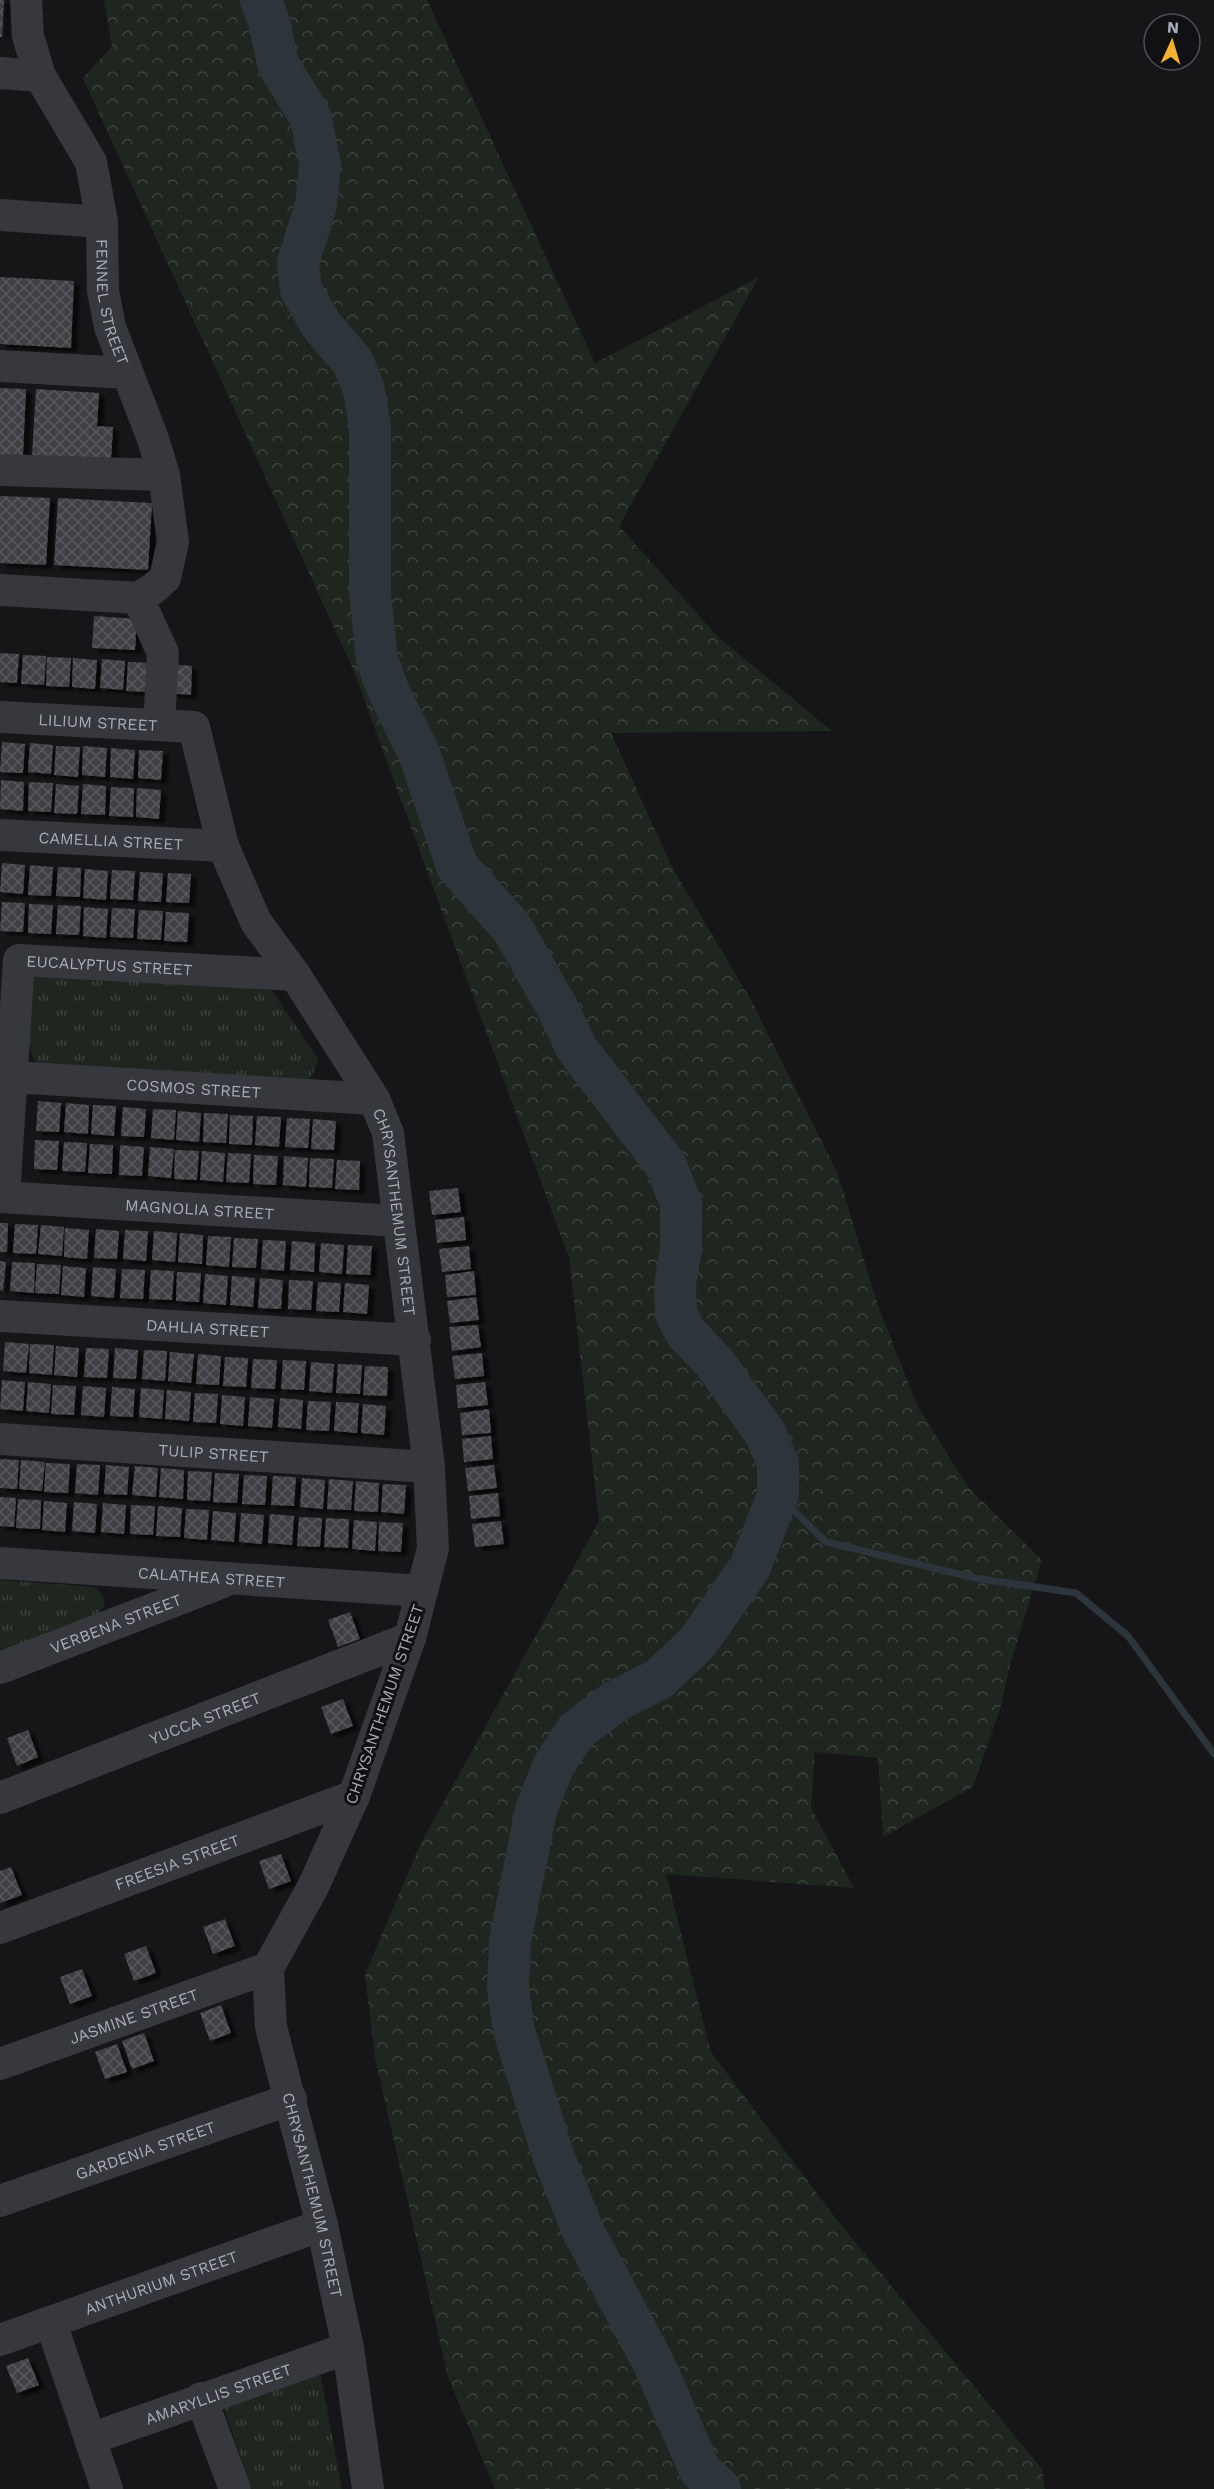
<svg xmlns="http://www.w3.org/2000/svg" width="1214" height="2489" font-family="'Work Sans',sans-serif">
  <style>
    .grass { fill: url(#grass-tufts) }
    .forest { fill: url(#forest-crowns) }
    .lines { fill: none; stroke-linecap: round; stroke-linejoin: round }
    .stream { stroke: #2c353c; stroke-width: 7 }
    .river { stroke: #2c353c; stroke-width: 42 }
    .building { fill: url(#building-cross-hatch); filter: url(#shadow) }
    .minor { stroke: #37383d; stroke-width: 32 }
    .labels { text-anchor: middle; stroke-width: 6; stroke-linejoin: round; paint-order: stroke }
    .street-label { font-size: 16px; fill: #a8adb8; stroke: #111113 }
  </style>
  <defs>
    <pattern id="grass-tufts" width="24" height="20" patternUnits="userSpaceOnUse" patternTransform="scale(1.5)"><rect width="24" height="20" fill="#1e261f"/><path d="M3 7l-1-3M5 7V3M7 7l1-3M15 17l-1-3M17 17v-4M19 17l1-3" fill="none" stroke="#3c433d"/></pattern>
    <pattern id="forest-crowns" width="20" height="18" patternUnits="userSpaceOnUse" patternTransform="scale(1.5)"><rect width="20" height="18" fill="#1e261f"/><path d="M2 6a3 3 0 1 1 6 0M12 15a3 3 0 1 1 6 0" fill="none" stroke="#3c433d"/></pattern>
    <pattern id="building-cross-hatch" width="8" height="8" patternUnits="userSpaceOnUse" patternTransform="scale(1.5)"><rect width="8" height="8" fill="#404145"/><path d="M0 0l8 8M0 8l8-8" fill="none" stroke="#595a5e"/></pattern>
    <filter id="shadow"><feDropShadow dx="6" dy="4" stdDeviation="1.5" flood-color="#0009"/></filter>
  </defs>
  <rect width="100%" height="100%" fill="#161618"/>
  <path class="grass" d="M40,971L268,985L318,1058C315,1071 313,1078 301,1082L38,1065C22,1045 31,1010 32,986L34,977Z
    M0,1580L94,1587L102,1594L105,1604L98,1615L0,1652Z
    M319,2367L342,2489H252L221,2400Z"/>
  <path class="forest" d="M104,0H427L595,363L759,277L619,526L718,637L832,731L611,733L672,867L752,1002L838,1174L878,1306L917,1405L968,1487L1042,1560L1011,1661L1000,1709L973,1787L883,1837L878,1758L815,1752L811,1808L854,1888L666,1874L711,2052L837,2220L1042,2469L1045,2489H495L448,2377L375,2058L365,1974L420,1845L599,1521L569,1258L353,669L83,78L112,46Z"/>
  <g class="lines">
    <path class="stream" d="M778,1495L826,1542L975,1578L1076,1593L1128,1636L1214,1754"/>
    <path class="river" d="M261,0L270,25L278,64L311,118L320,165L316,205L298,263L301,290L322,326L353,362L364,390L370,427V595L377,659L388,690L419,753L457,866L512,928L558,1009L577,1049L666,1165L681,1204V1250L675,1284L676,1314L686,1333L714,1362L765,1433L778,1463V1495L750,1567L698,1642L659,1679L614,1702L576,1731L553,1767L536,1810L510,1941L508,1989L514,2031L553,2155L583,2231L654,2364L700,2470L720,2489"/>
  </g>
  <path class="building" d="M0,0H4L2,37H0Z
    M0,277L74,281L71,348L0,344Z
    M0,388L26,389L23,456L0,455Z
    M36,389L99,393L97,426L113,427L111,461L32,456Z
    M0,496L50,498L46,565L0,563Z
    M58,498L152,503L148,570L54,565Z
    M94,616L137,619L135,650L92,648Z
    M0,653L19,654L17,683L0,682Z
    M23,655L46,656L44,685L21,684Z
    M47,657L71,658L69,687L46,686Z
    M73,658L97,660L95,689L72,687Z
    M102,659L125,661L123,690L100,688Z
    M128,662L151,663L150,692L126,691Z
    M169,664L192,666L191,695L167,693Z
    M2,742L25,744L23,773L0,772Z
    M30,743L53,745L51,774L28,772Z
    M56,746L80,747L78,777L54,775Z
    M83,746L107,748L105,777L82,775Z
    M111,748L135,750L133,779L110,777Z
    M139,750L163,751L161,780L138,778Z
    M1,780L24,782L23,811L0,809Z
    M29,782L53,783L51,812L28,811Z
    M56,784L79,786L77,814L54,813Z
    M83,784L106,786L105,815L81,814Z
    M111,787L134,788L133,817L109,816Z
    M137,788L161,790L159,819L136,817Z
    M2,863L25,865L23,894L0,892Z
    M30,865L53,867L51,896L28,895Z
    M58,867L81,868L80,897L56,896Z
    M85,869L108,871L106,900L83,898Z
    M112,870L135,871L133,900L110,899Z
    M140,872L163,873L161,902L138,901Z
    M168,873L191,874L189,903L166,902Z
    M2,902L25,903L23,932L0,931Z
    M29,904L53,905L51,934L28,933Z
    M58,905L81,906L79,935L56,934Z
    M84,907L108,909L106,938L83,936Z
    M112,908L135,909L133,938L110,937Z
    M139,910L163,911L161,940L137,939Z
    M166,912L189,913L187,942L164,941Z
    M38,1101L61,1103L59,1132L36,1131Z
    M66,1103L89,1105L88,1134L64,1132Z
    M93,1105L116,1106L114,1136L91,1134Z
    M123,1107L146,1109L144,1137L121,1136Z
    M153,1109L176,1110L174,1140L151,1138Z
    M178,1111L201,1113L199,1142L176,1140Z
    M204,1113L228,1114L226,1143L203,1142Z
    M230,1115L253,1116L252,1145L229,1144Z
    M257,1116L281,1117L279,1147L255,1145Z
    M287,1118L310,1119L308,1148L285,1147Z
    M313,1119L336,1121L334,1150L311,1149Z
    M35,1140L59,1141L57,1170L34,1169Z
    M64,1142L87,1143L85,1172L62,1171Z
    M90,1144L113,1145L112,1174L88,1173Z
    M120,1145L144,1147L142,1176L119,1175Z
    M150,1147L174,1149L171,1178L148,1176Z
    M175,1150L199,1151L197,1180L174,1179Z
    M202,1151L225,1153L223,1182L200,1180Z
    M228,1153L251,1154L249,1183L226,1182Z
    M254,1155L278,1156L276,1185L253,1184Z
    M284,1156L308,1158L306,1187L283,1185Z
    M310,1158L334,1159L332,1188L309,1187Z
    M337,1160L360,1161L359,1190L335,1189Z
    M458,1188L461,1212L432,1215L429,1191Z
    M464,1217L466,1240L437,1243L435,1220Z
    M0,1223H8L7,1252H0Z
    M15,1224L38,1225L36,1254L13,1253Z
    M41,1225L64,1227L62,1256L38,1254Z
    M65,1228L89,1230L87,1259L64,1257Z
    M96,1229L119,1231L117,1259L94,1258Z
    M125,1230L148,1231L146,1261L123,1259Z
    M154,1231L177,1233L175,1262L152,1260Z
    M180,1233L203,1235L202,1264L178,1262Z
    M208,1236L231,1237L229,1267L206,1265Z
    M234,1238L258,1239L256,1268L232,1267Z
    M263,1240L286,1241L284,1271L261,1269Z
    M292,1241L315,1243L314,1272L290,1270Z
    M321,1243L344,1245L342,1274L319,1272Z
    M348,1245L372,1246L370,1275L346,1274Z
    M469,1246L471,1269L442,1272L439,1249Z
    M0,1261L6,1262L3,1291L0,1290Z
    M12,1262L35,1263L34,1293L10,1291Z
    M37,1264L61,1265L59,1294L35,1293Z
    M63,1266L86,1268L84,1297L61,1295Z
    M93,1267L116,1269L114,1298L91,1296Z
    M122,1269L145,1270L143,1299L120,1298Z
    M151,1270L174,1271L172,1300L149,1299Z
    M474,1271L476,1295L447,1297L445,1275Z
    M177,1272L201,1273L199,1302L176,1301Z
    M205,1274L228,1276L226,1305L203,1303Z
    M232,1276L255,1278L253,1307L230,1305Z
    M260,1278L283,1280L281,1309L258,1308Z
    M289,1280L313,1281L311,1310L288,1309Z
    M318,1282L341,1283L339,1312L316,1311Z
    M345,1283L369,1285L367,1314L343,1312Z
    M476,1297L479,1320L450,1323L447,1301Z
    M478,1325L481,1347L452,1351L449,1327Z
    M5,1342L29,1344L26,1373L3,1371Z
    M30,1344L54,1345L52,1375L29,1373Z
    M56,1346L79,1348L77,1377L54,1375Z
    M86,1348L109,1349L107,1378L84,1377Z
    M115,1348L138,1350L136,1379L113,1378Z
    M144,1350L167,1351L165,1381L142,1379Z
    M170,1352L194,1354L191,1383L168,1381Z
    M482,1353L484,1376L455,1379L452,1356Z
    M198,1354L221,1356L219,1385L196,1384Z
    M225,1357L248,1358L246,1387L223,1386Z
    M253,1359L277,1360L275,1389L251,1388Z
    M283,1360L306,1361L304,1390L281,1389Z
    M311,1362L334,1364L332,1393L309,1391Z
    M338,1364L362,1365L360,1394L336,1393Z
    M365,1366L388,1367L387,1396L363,1395Z
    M2,1380L25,1382L23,1411L0,1409Z
    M28,1382L51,1384L49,1413L26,1411Z
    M485,1382L488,1405L458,1408L456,1385Z
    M53,1385L76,1386L74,1415L51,1414Z
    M83,1386L106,1388L104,1417L81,1415Z
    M112,1387L135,1389L133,1417L110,1416Z
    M141,1388L164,1390L162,1419L139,1417Z
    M167,1390L191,1392L189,1421L165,1419Z
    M195,1393L218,1394L216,1423L193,1422Z
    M222,1395L245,1397L243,1426L220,1424Z
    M250,1397L274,1399L272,1428L248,1426Z
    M280,1398L303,1400L301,1429L278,1427Z
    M308,1401L331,1402L329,1431L306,1430Z
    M336,1402L359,1403L357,1433L334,1431Z
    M363,1404L386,1406L384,1435L361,1433Z
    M489,1409L491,1433L462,1435L460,1413Z
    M491,1436L493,1459L464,1462L462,1439Z
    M0,1459L19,1460L17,1489L0,1488Z
    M21,1460L45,1462L42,1491L19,1489Z
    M46,1463L70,1464L68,1493L44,1492Z
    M77,1464L100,1465L98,1495L75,1493Z
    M106,1465L129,1467L127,1495L104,1494Z
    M494,1465L497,1488L468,1491L465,1468Z
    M135,1466L158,1468L156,1497L132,1495Z
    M161,1468L184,1470L183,1499L159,1497Z
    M188,1471L212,1472L210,1501L187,1500Z
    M215,1473L239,1474L237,1503L213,1502Z
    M244,1475L267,1476L265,1505L242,1504Z
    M273,1476L296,1477L294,1506L271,1505Z
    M302,1478L325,1480L323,1509L300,1507Z
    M329,1479L353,1481L351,1510L327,1509Z
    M356,1481L379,1483L378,1512L354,1511Z
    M383,1484L406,1485L404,1514L381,1512Z
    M498,1493L500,1516L471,1519L469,1496Z
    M0,1497L16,1498L14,1527L0,1526Z
    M18,1499L41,1500L40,1529L16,1528Z
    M44,1501L67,1503L65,1532L42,1530Z
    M74,1502L97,1504L95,1533L72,1531Z
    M103,1503L126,1505L124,1534L101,1532Z
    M131,1505L155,1506L153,1535L130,1534Z
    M158,1506L182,1508L180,1537L156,1536Z
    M186,1509L209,1510L207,1540L184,1538Z
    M213,1511L236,1513L234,1542L211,1540Z
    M241,1513L264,1515L262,1544L239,1542Z
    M270,1514L294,1516L292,1545L268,1543Z
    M299,1517L322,1518L320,1547L297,1546Z
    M326,1518L349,1519L348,1548L324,1547Z
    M354,1520L377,1522L375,1551L352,1549Z
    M501,1521L504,1544L475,1547L472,1524Z
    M379,1522L403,1523L401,1552L378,1551Z
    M350,1612L360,1639L338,1647L328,1620Z
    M343,1699L353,1726L331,1734L321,1707Z
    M28,1730L38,1757L17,1766L7,1738Z
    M281,1854L291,1881L269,1889L259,1861Z
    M11,1867L22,1895L0,1903V1871Z
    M225,1919L235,1946L213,1954L203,1927Z
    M146,1946L156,1973L134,1981L124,1954Z
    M82,1969L92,1996L70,2004L60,1977Z
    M221,2005L231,2033L210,2041L200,2013Z
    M144,2033L154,2061L132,2069L122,2041Z
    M117,2044L127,2072L105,2079L95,2052Z
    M28,2358L39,2385L17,2393L6,2366Z"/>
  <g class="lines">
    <g class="minor">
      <path id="s1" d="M26,0L28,36L40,76L91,162L102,222L103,291L110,327L153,439L164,475L173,542L165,578L153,589L138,598"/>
      <path d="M0,73L40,76"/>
      <path d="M0,215L102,222"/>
      <path d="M0,366L127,373"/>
      <path d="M0,470L164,475"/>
      <path d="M0,590L138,598"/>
      <path d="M138,598L163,653L159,725"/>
      <path id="s2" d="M0,717L194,727L223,846L256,922L295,975L374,1099L388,1133L429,1467L433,1548L410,1638L354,1796L313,1887L268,1968L271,2027L322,2225L348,2348L368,2489"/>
      <path id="s3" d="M0,835L223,846"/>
      <path id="s4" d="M12,1077L374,1099"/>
      <path id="s5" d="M0,1197L398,1221"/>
      <path id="s6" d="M4,1197L19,960L295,975"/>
      <path id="s7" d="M0,1316L415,1340"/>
      <path id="s8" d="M0,1439L429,1467"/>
      <path id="s9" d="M0,1563L422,1591"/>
      <path id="s10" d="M0,1668L223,1582"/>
      <path id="s11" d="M0,1798L410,1638"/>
      <path id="s12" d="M0,1928L354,1796"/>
      <path id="s13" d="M0,2064L268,1968"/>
      <path id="s14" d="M0,2201L291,2099"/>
      <path d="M51,2323L107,2489"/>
      <path id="s15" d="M0,2340L322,2225"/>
      <path d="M201,2398L235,2489"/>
      <path id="s16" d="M90,2439L348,2348"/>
    </g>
  </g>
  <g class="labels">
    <g class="street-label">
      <text dy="6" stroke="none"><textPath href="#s1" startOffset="320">FENNEL STREET</textPath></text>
      <text dy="6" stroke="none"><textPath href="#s2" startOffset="98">LILIUM STREET</textPath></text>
      <text dy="6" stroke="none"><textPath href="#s3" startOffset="111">CAMELLIA STREET</textPath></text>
      <text dy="6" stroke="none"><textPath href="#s6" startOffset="328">EUCALYPTUS STREET</textPath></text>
      <text dy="6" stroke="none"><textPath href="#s4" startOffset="182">COSMOS STREET</textPath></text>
      <text dy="6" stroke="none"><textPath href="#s5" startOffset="200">MAGNOLIA STREET</textPath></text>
      <text dy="6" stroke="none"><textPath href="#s2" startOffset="728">CHRYSANTHEMUM STREET</textPath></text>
      <text dy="6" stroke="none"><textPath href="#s7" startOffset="208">DAHLIA STREET</textPath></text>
      <text dy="6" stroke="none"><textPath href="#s8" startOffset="214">TULIP STREET</textPath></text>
      <text dy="6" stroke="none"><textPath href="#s9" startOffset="212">CALATHEA STREET</textPath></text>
      <text dy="6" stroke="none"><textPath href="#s10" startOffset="124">VERBENA STREET</textPath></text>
      <text transform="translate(384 1704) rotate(-71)" y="6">CHRYSANTHEMUM STREET</text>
      <text dy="6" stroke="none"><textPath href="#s11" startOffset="220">YUCCA STREET</textPath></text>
      <text dy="6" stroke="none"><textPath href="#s12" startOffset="189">FREESIA STREET</textPath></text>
      <text dy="6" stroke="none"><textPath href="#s13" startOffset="142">JASMINE STREET</textPath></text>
      <text dy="6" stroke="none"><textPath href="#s14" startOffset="154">GARDENIA STREET</textPath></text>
      <text dy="6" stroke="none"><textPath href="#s2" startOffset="1752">CHRYSANTHEMUM STREET</textPath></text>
      <text dy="6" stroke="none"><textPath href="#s15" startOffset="171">ANTHURIUM STREET</textPath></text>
      <text dy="6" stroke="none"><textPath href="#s16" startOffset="136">AMARYLLIS STREET</textPath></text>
    </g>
  </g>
  <g transform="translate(1172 42) rotate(4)"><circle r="28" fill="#111113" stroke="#4d4f55" stroke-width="1.5"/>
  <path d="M0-4.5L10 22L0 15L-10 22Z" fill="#f2b134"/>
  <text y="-9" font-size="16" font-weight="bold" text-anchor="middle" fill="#a8adb8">N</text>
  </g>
</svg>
